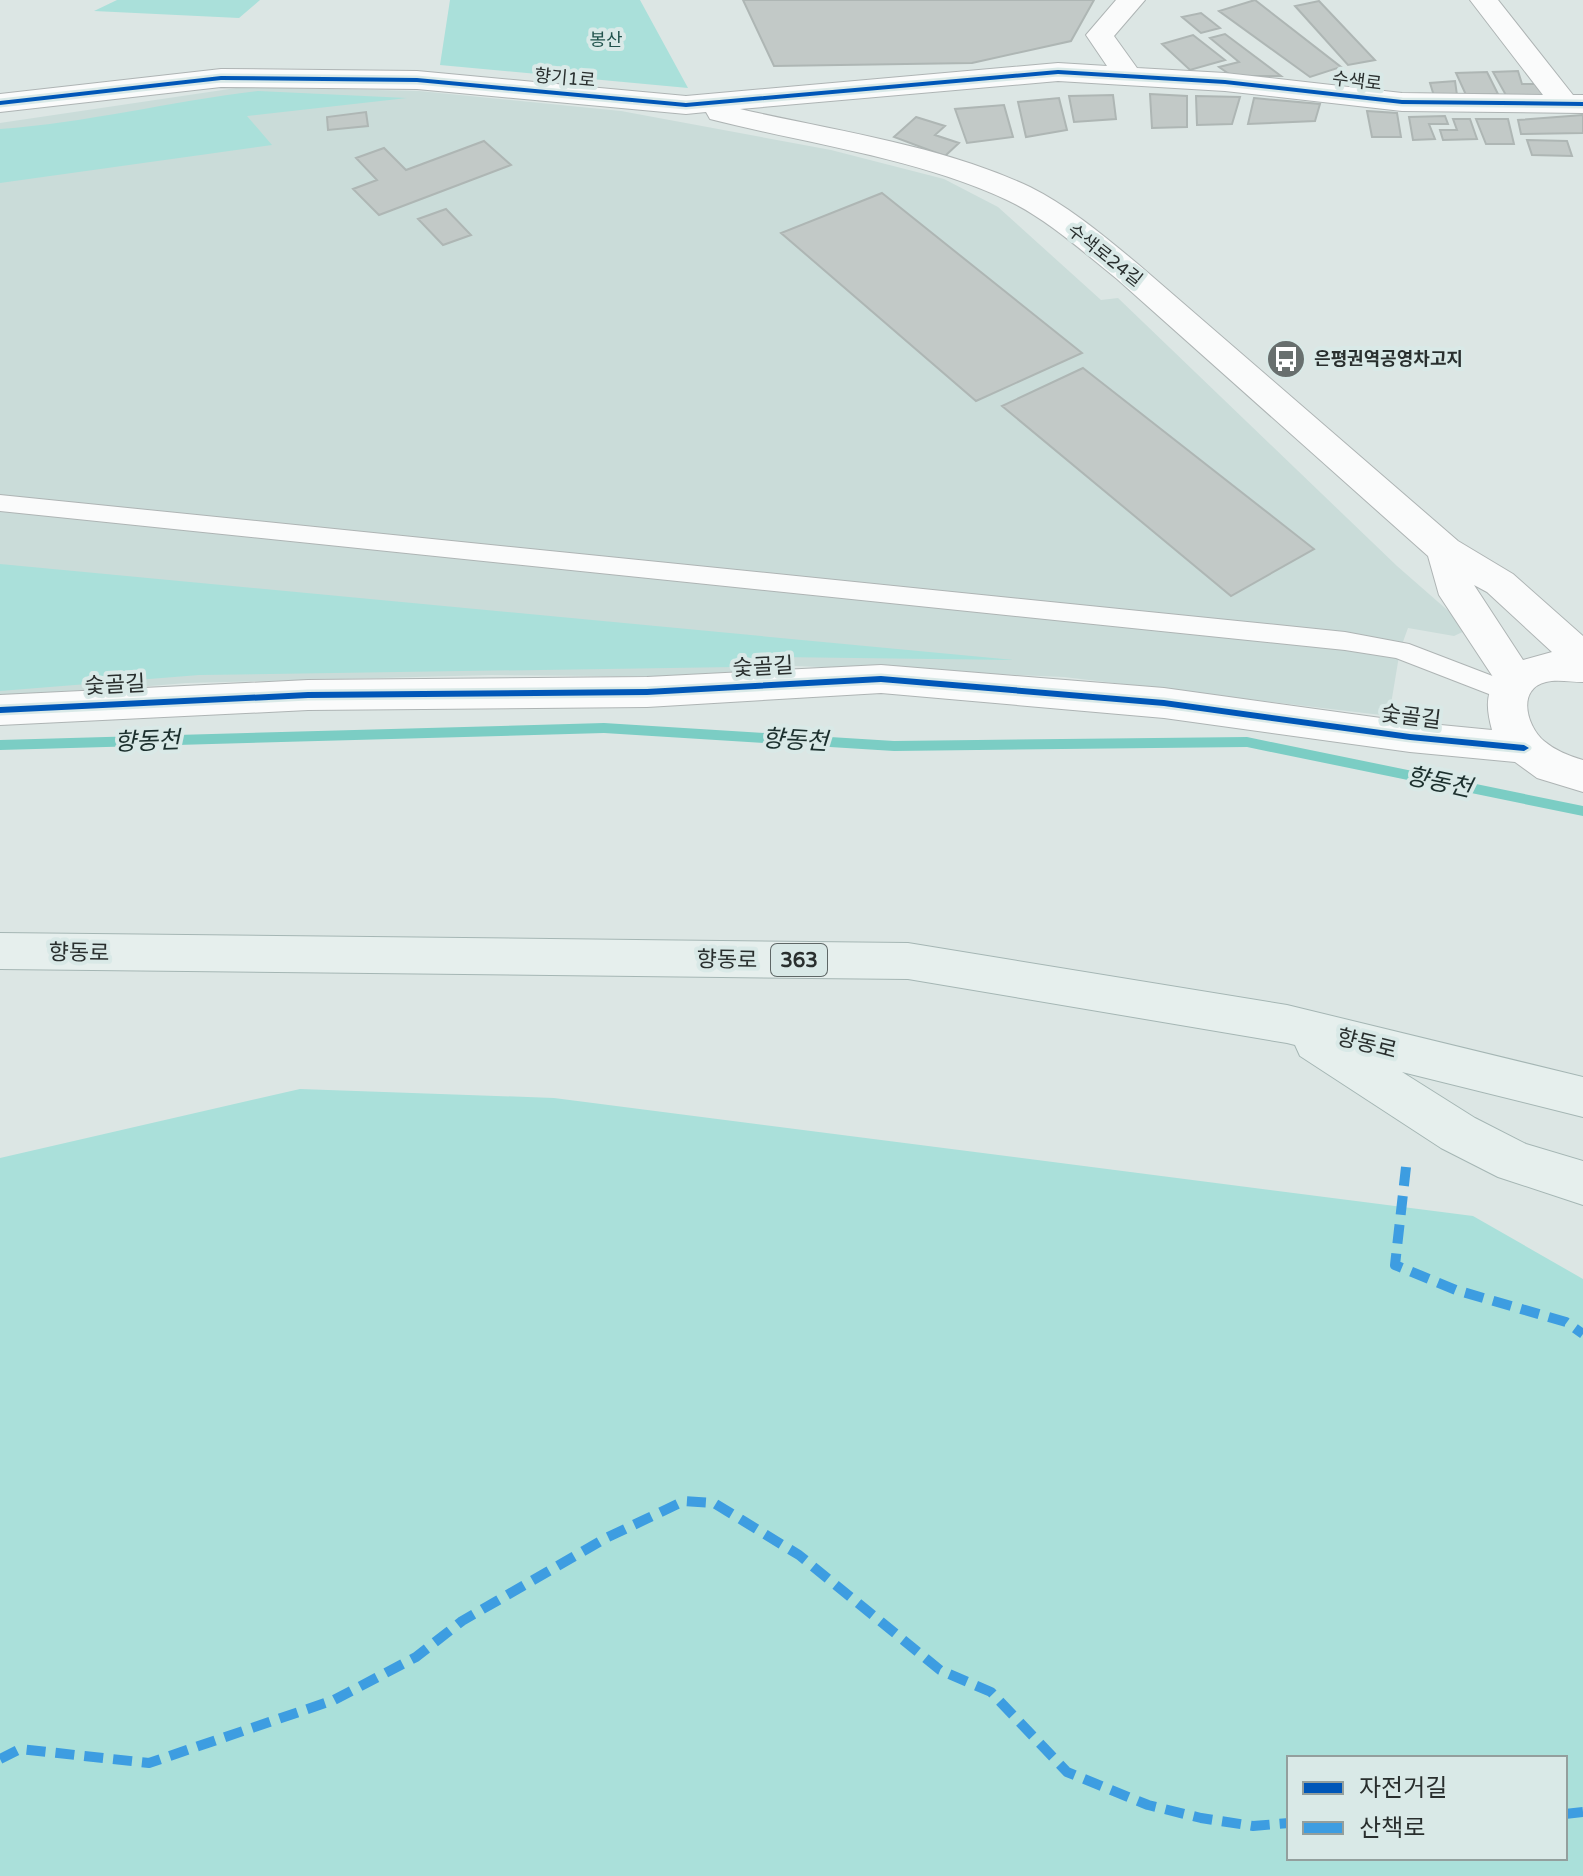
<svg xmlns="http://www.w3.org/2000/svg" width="1583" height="1876" font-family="'Varela Round','Noto Sans KR',sans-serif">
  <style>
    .built { fill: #cadcd9 }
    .green { fill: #aae0da; fill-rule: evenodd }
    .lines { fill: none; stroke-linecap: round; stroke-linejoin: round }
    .stream { fill: #7bcdc4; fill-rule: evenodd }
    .building { fill: #c2c9c7; stroke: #aeb6b4; stroke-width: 2 }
    .service-casing { stroke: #aeb4b4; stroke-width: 2 }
    .minor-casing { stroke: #aeb4b4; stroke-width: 2 }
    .primary-casing { stroke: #a5b6b4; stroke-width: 2 }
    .service { fill: #fafbfb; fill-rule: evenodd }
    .minor { fill: #fafbfb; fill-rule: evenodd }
    .primary { fill: #e6efed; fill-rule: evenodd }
    .quiet { stroke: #3d9de1; stroke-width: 10; stroke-dasharray: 19 10; stroke-linecap: butt }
    .cycleway-casing { stroke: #d9e9e7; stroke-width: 5 }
    .cycleway { fill: #0057b8; fill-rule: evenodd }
    .labels { text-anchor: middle; stroke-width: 8; stroke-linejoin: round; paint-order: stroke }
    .far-park-label { font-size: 18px; fill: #22534d; stroke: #d9e9e7 }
    .far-street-label { font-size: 18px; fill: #292f2e; stroke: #d9e9e7 }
    .far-poi-label { font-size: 18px; font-weight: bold; fill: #292f2e; stroke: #d9e9e7; text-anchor: start }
    .shield { fill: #d9e9e7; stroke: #5e6766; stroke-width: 2 }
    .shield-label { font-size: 20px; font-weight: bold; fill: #292f2e }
    .street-label { font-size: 22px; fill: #292f2e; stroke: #d9e9e7 }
    .water-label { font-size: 24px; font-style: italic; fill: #1b2f2d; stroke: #d9e9e7 }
  </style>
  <rect width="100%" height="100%" fill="#dce6e4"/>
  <path class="built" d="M243,87L419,91L621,111L831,150L944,179L998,207L1101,300L1118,298L1397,566L1469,629L1454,636L1408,628L1400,650L1389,716L1064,677L771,665L730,677L492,675L187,683L0,698V123Z"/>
  <path class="green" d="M117,0H260L239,18L94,11Z
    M450,0H640L688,88L440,65Z
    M258,91L407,98L247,116L272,145L0,183V129C86,123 172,101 258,91Z
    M0,564L1014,660L776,657L735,667L199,675L0,691Z
    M300,1089L554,1098L1473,1216L1583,1279V1876H0V1158ZM1289,1758H1565V1858H1289Z"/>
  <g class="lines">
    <path class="stream" d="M604,723L894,741L1247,737L1583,806V816L1247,747L894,751L604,733L0,750V740Z"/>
  </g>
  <path class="building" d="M743,0H1094L1071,41L972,63L774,66Z
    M1255,0L1341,67L1310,77L1219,11Z
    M1319,1L1375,60L1348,65L1295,6Z
    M1201,13L1220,28L1201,33L1182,17Z
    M1225,34L1281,76H1232L1219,67L1239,62L1210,38Z
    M1193,35L1225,60L1190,70L1162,44Z
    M1518,71L1522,84H1542L1547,95L1507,97L1493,72Z
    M1487,72L1498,94L1466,95L1456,73Z
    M1455,81L1457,95L1434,96L1430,83Z
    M1150,94L1187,96V127L1152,128Z
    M1113,95L1116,119L1074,122L1069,96Z
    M1196,96L1240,97L1232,124L1197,125Z
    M1059,98L1067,130L1026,137L1018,102Z
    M1254,98L1320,104L1315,121L1248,124Z
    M1004,105L1013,137L967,143L955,109Z
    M1367,111L1397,113L1401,137H1372Z
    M366,112L368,126L328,130L327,117Z
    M1583,115V133L1521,134L1518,120Z
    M1445,116L1448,124H1429L1435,139L1413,140L1409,117Z
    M916,117L945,126L935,135L959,143L945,156L894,137Z
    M1453,119H1470L1477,139L1443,140L1440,130H1457Z
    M1476,119H1508L1514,144H1486Z
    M1527,140L1567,141L1572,156L1532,155Z
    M484,141L511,165L379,215L353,189L377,180L356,158L384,148L406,170Z
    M882,193L1082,353L976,401L781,233Z
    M446,209L471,235L443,245L418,219Z
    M1083,368L1314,549L1231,596L1002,406Z"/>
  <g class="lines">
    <g class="service-casing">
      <path id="service" d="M0,495L1345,632L1409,644L1516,685L1520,692L1516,699L1507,701L1396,658L1345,650L0,511Z"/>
    </g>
    <g class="minor-casing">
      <path id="minor" d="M1116,0H1145L1114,36L1137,68L1225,73L1402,93L1543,95L1470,0H1498L1573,95H1583V113L1402,111L1225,91L1058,81L740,109C836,131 941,145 1030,187C1070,207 1105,237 1139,265L1458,541L1513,574L1583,636V682C1571,682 1557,679 1546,682C1516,689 1527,727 1544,741C1556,751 1569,756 1583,760V792L1537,778L1515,762L1410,752L1164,718L881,693L647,707L308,710L0,725V695L308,680L647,677L881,665L1164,688L1410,722L1492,730C1487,711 1485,697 1495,680L1439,595L1428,556L1117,279C1082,251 1047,219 1007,200C914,157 808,144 710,119L706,112L686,114L417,89L221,87L0,112V94L221,69L417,71L686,96L1058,63L1107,66L1086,35ZM1474,585L1487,592L1552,652L1523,660Z"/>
    </g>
    <g class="primary-casing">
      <path id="primary" d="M0,933L908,943L1287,1005L1583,1077V1117L1402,1072L1475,1118L1526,1144L1583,1161V1205L1498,1177L1441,1148L1300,1056L1295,1045L1287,1043L908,979L0,969Z"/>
    </g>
    <use href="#service" class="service"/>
    <use href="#minor" class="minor"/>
    <use href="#primary" class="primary"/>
    <path class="quiet" d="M1406,1167L1395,1265L1456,1290L1566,1322L1583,1334
      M0,1759L20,1749L149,1763L334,1700L416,1657L462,1621L606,1538L684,1501L714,1503L799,1555L940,1670L991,1692L1067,1772L1148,1805L1201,1818L1253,1826L1289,1823
      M1565,1814L1583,1812"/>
    <g class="cycleway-casing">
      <path id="cycleway" d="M1058,70L1225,80L1402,100L1583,102V106L1402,104L1225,84L1058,74L686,107L417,82L221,80L0,105V101L221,76L417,78L686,103Z
        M881,676L1164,700L1410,734L1524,745L1529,748L1524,751L1410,740L1164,706L881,682L647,695L308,698L0,713V707L308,692L647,689Z"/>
    </g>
    <use href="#cycleway" class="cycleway"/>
  </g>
  <defs>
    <g id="bus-disc" transform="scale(2)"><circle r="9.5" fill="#686f6e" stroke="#d9e9e7"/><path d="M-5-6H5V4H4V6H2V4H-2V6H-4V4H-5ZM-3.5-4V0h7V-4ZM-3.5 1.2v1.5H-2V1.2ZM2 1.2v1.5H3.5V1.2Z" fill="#fff"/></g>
  </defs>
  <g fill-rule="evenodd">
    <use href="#bus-disc" x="1286" y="359"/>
  </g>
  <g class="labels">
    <g class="far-park-label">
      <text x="606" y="46">봉산</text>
    </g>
    <g class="far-street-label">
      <text transform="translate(565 78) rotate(5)" y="6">향기1로</text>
      <text transform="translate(1357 81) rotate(7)" y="6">수색로</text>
      <text transform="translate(1105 255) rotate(38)" y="6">수색로24길</text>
    </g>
    <g class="far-poi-label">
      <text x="1314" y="365">은평권역공영차고지</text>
    </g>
    <rect class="shield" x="771" y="944" width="56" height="32" rx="6"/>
    <g class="shield-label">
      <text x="799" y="967">363</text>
    </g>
    <g class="street-label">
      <text transform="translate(763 666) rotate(-3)" y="8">숯골길</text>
      <text transform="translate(115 684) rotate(-3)" y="8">숯골길</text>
      <text transform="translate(1411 716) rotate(7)" y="8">숯골길</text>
      <text transform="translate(79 952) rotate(1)" y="8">향동로</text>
      <text transform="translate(727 959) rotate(1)" y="8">향동로</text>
      <text transform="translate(1367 1043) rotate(14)" y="8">향동로</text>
    </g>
    <g class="water-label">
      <text transform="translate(795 740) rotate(3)" y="8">향동천</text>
      <text transform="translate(147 741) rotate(-2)" y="8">향동천</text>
      <text transform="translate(1439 782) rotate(12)" y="8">향동천</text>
    </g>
  </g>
  <rect x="1287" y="1756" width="280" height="104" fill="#d9e9e7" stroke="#939f9d" stroke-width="2"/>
  <rect x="1303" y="1782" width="40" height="12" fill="#0057b8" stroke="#939f9d" stroke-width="2"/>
  <text x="1359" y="1796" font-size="24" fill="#292f2e">자전거길</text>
  <rect x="1303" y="1822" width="40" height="12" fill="#3d9de1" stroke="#939f9d" stroke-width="2"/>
  <text x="1359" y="1836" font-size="24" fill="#292f2e">산책로</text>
</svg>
